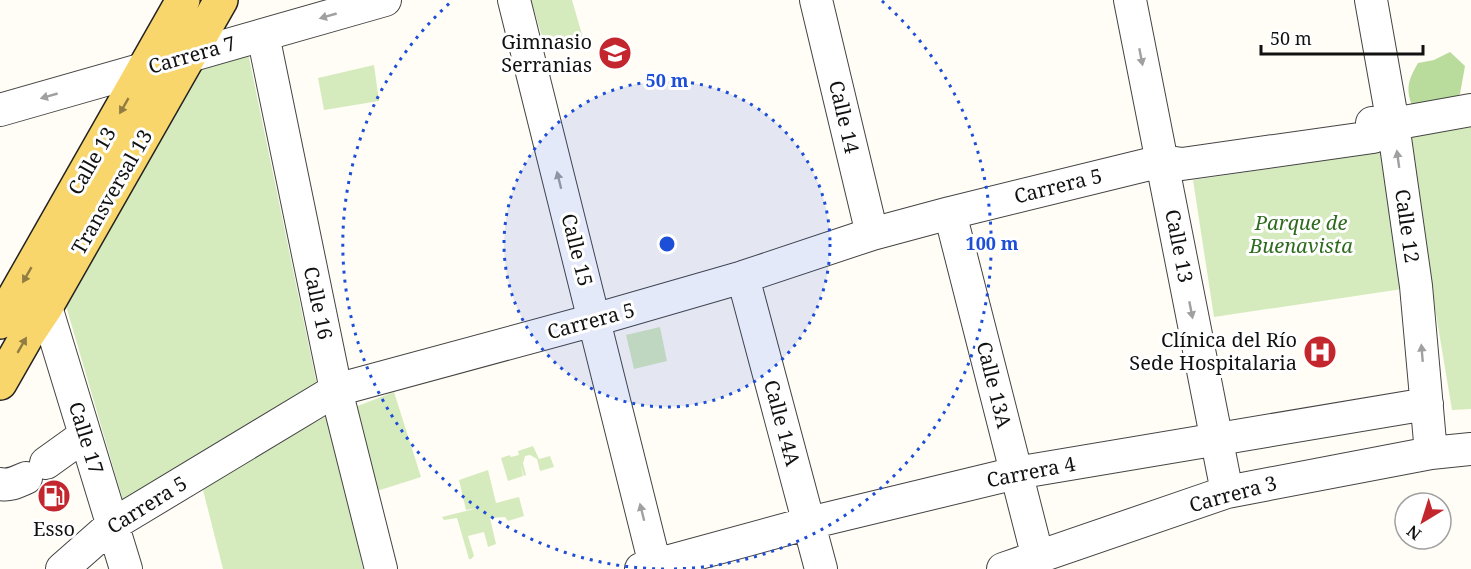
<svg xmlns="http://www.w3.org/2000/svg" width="1471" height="569" font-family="'Noto Serif',serif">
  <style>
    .green { fill: #d5ebbd }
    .forest { fill: #b9dc9c }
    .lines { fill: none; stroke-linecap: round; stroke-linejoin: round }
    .minor-casing { stroke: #444; stroke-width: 34 }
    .major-casing { stroke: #222; stroke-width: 36 }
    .minor { stroke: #fff; stroke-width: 32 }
    .major { stroke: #f9d66b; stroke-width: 33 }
    .oneway { fill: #a0a0a0 }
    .oneway2 { fill: #917d42 }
    .ring { fill: none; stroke: #1d4ed8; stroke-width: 3; stroke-dasharray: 3 6 }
    .labels { text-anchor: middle; stroke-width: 6; stroke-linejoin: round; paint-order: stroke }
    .poi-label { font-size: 20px; fill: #111; stroke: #fff; text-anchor: end }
    .street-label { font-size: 20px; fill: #111; stroke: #fff }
    .park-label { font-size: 20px; font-style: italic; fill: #2f6b1f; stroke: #fff }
    .centre { fill: #1d4ed8; stroke: #fff; stroke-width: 3 }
    .ring-label { font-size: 18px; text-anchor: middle; font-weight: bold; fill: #1d4ed8; stroke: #fff; stroke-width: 6; stroke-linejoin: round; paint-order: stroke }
  </style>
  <rect width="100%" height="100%" fill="#fffdf5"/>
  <path class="green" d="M531,0H572L583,38L546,50Z
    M248,53L318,390L124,504L66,306L206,63Z
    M374,65L379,101L324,110L318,78Z
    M1471,118V409L1452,410L1405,128Z
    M1387,151L1409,288L1214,317L1193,180Z
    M660,327L667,361L634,369L626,335Z
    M394,392L421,477L377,491L355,407Z
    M329,415L363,569H223L201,482Z
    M533,446L539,459L550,456L554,467L540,471L537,459L530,455L525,456L523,463L526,475L524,476L521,466L523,476L508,481L501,458L510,455L511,457L519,455L518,451Z
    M488,470L496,503L519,497L524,516L508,521L505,517L490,518L496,544L488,547L484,532L468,536L474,556L471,559H469L457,518L444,520L442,517L478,508L466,510L459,480Z"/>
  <path class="forest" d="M1450,52L1465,66L1460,94L1449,103L1415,112C1405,91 1407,82 1418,63L1434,60Z"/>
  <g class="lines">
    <g class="minor-casing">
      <path id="minor" d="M514,0L656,569
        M816,0L872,234
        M1130,0L1227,492
        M1371,0L1393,124L1416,286L1431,453
        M263,35L336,390L381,569
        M0,110L385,0
        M1372,123L1393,124L1471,110
        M950,213L1038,558
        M743,277L821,569
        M46,307L126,569
        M46,463L85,435
        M0,484C10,486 17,482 26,478
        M62,569L112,525L336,390L594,320L743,277L872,234L950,213L1162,161L1182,164L1373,137L1393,124
        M641,569L809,523L1016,473L1427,404
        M1003,569L1227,492L1431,453L1471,449"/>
    </g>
    <g class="major-casing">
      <path id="major" d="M0,322L183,0
        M0,383L28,334L46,307L221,0"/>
    </g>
    <use href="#minor" class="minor"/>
    <use href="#major" class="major"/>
  </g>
  <defs><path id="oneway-solid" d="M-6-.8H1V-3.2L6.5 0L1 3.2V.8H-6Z" transform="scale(1.5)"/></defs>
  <g class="oneway">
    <use href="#oneway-solid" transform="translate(328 16) rotate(164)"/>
    <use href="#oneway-solid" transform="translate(1141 57) rotate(79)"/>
    <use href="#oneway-solid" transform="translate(49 96) rotate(164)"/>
    <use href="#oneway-solid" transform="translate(1398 159) rotate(-98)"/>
    <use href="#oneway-solid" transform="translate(559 180) rotate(-104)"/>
    <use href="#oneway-solid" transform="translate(1191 310) rotate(79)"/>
    <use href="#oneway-solid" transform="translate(1422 353) rotate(-95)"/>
    <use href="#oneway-solid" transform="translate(642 512) rotate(-104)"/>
  </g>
  <g class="oneway2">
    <use href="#oneway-solid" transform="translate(124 106) rotate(120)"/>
    <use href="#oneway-solid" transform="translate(27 275) rotate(120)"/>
    <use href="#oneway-solid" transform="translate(22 345) rotate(-60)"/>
  </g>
  <circle cx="667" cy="244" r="163" fill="#1d4ed8" fill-opacity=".12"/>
  <g class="ring">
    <circle cx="667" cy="244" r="163"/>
    <path d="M664 569A325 325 0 0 1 452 1M882 1A325 325 0 0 1 670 569"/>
  </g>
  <defs>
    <g id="school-disc" transform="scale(1.725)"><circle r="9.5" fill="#c4262e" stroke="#fff"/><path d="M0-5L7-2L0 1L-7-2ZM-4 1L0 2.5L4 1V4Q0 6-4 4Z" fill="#fff"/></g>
    <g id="hospital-disc" transform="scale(1.725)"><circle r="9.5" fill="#c4262e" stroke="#fff"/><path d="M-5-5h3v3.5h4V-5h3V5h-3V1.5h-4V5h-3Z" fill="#fff"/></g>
    <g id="fuel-disc" transform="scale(1.725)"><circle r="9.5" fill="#c4262e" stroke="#fff"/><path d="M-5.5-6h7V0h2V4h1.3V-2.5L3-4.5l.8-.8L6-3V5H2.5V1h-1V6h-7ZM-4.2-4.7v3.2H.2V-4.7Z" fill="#fff"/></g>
  </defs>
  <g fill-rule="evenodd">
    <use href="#school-disc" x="615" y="53"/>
    <use href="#hospital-disc" x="1320" y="352"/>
    <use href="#fuel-disc" x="54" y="496"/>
  </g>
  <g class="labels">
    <g class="poi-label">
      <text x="592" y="49">Gimnasio<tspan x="592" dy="23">Serranias</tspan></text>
      <text x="1297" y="347">Clínica del Río<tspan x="1297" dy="23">Sede Hospitalaria</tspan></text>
      <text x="54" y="536" text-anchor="middle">Esso</text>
    </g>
    <g class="street-label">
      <text transform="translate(192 55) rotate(-16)" y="7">Carrera 7</text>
      <text transform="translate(844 117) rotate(77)" y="7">Calle 14</text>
      <text transform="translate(92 161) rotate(-60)" y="7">Calle 13</text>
      <text transform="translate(1058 186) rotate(-14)" y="7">Carrera 5</text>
      <text transform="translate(112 192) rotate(-60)" y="7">Transversal 13</text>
      <text transform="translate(1407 226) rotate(82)" y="7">Calle 12</text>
      <text transform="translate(1179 246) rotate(79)" y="7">Calle 13</text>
      <text transform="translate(577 250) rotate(76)" y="7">Calle 15</text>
      <text transform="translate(318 303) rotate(78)" y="7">Calle 16</text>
      <text transform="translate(591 321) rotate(-15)" y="7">Carrera 5</text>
      <text transform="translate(994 385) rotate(76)" y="7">Calle 13A</text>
      <text transform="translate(782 423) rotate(75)" y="7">Calle 14A</text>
      <text transform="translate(86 438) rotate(73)" y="7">Calle 17</text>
      <text transform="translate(1031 472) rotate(-11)" y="7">Carrera 4</text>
      <text transform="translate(1233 494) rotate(-15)" y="7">Carrera 3</text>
      <text transform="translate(147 505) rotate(-32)" y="7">Carrera 5</text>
    </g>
    <g class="park-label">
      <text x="1301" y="230">Parque de<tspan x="1301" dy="23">Buenavista</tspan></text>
    </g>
  </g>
  <circle cx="667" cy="244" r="9" class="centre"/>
  <g class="ring-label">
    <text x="667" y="87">50 m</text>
    <text x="992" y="250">100 m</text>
  </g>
  <g transform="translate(1423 521) rotate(218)"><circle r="28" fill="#ffffff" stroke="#a0a0a0" stroke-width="1.5"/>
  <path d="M0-4.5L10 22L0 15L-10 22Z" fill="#c4262e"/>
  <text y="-9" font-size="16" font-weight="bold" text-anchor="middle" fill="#111111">N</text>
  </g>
  <path d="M1261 45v9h162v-9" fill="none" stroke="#111111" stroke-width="3"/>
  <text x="1270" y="45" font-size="18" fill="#111111" stroke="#ffffff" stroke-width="4.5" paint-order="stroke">50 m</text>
</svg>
